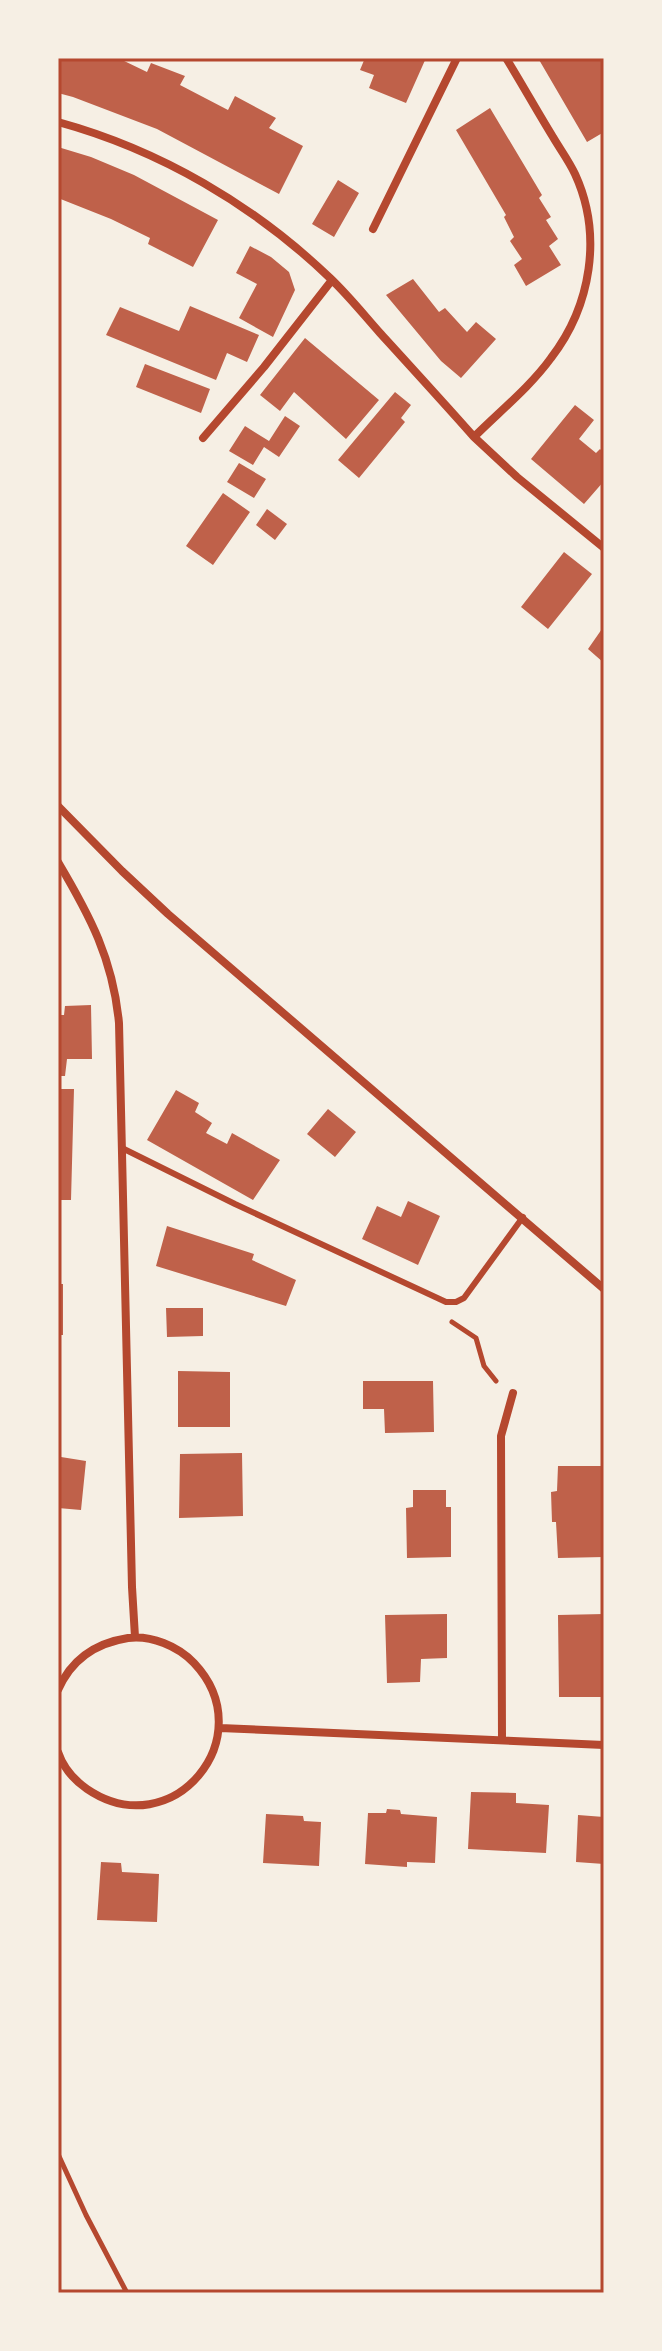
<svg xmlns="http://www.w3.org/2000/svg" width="662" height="2351" font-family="Roboto,sans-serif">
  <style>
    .building { fill: #bf614a }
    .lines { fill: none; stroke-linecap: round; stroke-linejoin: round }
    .path { stroke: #b5482f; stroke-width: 5 }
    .service { stroke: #b5482f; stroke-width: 6 }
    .minor { stroke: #b5482f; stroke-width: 8 }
    .neatline { fill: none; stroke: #b5482f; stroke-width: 3 }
  </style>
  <rect width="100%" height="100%" fill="#f6efe4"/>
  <path class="building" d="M58,58H118L147,72L151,63L185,76L180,85L228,110L235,96L276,118L269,128L303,146L279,194L157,129L73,97L58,93Z
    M365,58H426L406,103L369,88L374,75L360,70Z
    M538,58H586L587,60L604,58V132L587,142Z
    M490,108L542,195L539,198L551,217L546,220L558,239L549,246L561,265L526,286L514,265L522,259L510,241L514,237L504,217L506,215L456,130Z
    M58,147L91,157L134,175L218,220L193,267L148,244L150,238L111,219L58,198Z
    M338,180L359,193L334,237L312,224Z
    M250,246L271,257L289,272L295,290L273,337L239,318L257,284L236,273Z
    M413,279L439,312L445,308L467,332L476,322L496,339L461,378L441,361L386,295Z
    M190,306L259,335L247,362L227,353L216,380L106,335L120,307L179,331Z
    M305,338L379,400L346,439L294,392L280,411L260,395Z
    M145,364L210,389L201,413L136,387Z
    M395,392L411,405L401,418L405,422L359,478L338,460Z
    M575,405L594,420L579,439L596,453L600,449L604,453V481L584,504L531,459Z
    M285,416L300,426L279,457L264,447L253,465L229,451L245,426L269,441Z
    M239,463L266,479L254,498L227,482Z
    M223,493L250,512L213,565L186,546Z
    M267,509L287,524L275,540L256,525Z
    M564,552L592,574L548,629L521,607Z
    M604,626V663L588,649Z
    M91,1005L92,1059H67L65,1076H58V1015H64L65,1006Z
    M58,1089H74L71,1200H58Z
    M176,1090L199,1103L195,1112L212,1123L206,1133L227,1144L232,1133L280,1160L253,1200L147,1140Z
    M328,1109L356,1132L335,1157L307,1134Z
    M408,1201L440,1216L418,1265L362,1239L377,1206L401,1217Z
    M167,1226L254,1254L252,1260L296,1280L286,1306L156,1266Z
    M58,1284H63V1335H58Z
    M166,1308H203V1336L167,1337Z
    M178,1371L230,1372V1427H178Z
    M363,1381H433L434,1432L385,1433L384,1409H363Z
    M242,1453L243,1516L179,1518L180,1454Z
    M61,1457L86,1461L81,1510L58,1508V1466Z
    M558,1466H604V1557L558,1558L556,1522H552L551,1492L557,1491Z
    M413,1490H446V1507H451V1557L407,1558L406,1508L413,1507Z
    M447,1614V1658L421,1659L420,1682L387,1683L385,1615Z
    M604,1614V1697H559L558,1615Z
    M471,1792L516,1793V1803L549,1805L546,1853L468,1849Z
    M387,1809L400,1810L401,1814L437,1817L435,1863L407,1862V1867L365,1864L368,1813H386Z
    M266,1814L303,1816L304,1821L321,1822L319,1866L263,1863Z
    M578,1815L604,1817V1864L576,1862Z
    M101,1862L121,1863L122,1872L159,1874L157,1922L97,1920Z"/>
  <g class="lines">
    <path class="path" d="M452,1322L476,1338L484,1366L496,1381
      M58,2154L86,2215L127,2293"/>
    <path class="service" d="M122,1148L235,1204L446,1302H456L464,1298L523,1217"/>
    <path class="minor" d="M506,58C522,84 537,111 553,137C560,149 569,161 575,174C603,235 591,306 551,358C530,387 500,411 474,437L517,477L604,548
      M58,122C160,150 254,205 330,278C348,295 364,315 380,333C411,367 443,402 474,437
      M373,229L457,58
      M203,438L264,367L332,280
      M58,806L122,871L168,914L604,1289
      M58,862C90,916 113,959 119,1023L132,1587L135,1637
      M58,1690C71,1660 96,1643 128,1638C151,1635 178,1646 194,1663C264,1737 172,1847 87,1789C74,1780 63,1767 58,1752
      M220,1728L604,1745
      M502,1740L501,1436L513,1393"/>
  </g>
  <rect width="662" height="2351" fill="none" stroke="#f6efe4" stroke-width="120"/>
  <rect x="60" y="60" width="542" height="2231" class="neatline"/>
</svg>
